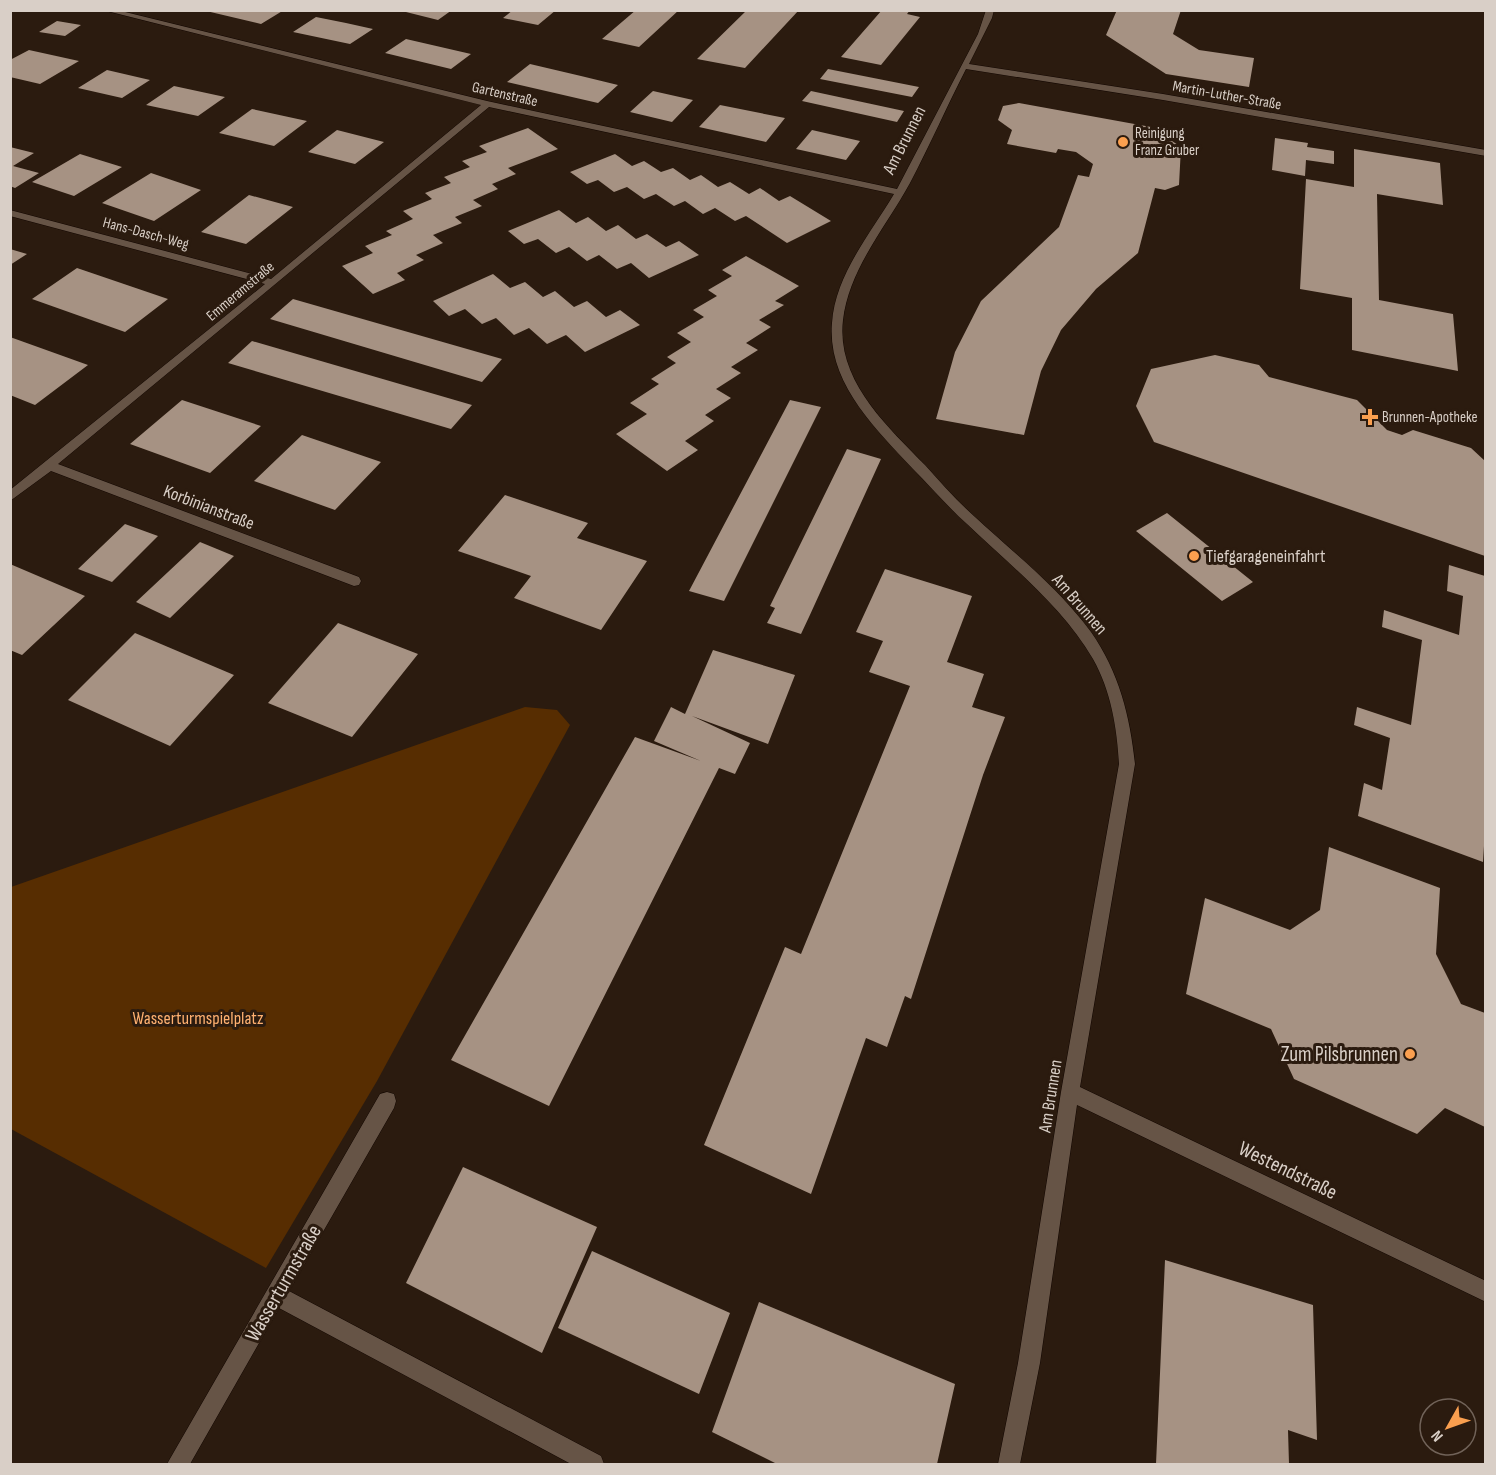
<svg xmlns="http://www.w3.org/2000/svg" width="1496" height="1475" font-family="'Sofia Sans Condensed',sans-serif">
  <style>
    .green { fill: #572d01 }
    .building { fill: #a69283 }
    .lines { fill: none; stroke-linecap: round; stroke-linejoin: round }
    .lane-casing { stroke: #120600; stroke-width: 1 }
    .street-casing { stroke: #120600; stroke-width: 1 }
    .lane { fill: #665446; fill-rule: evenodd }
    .street { fill: #665446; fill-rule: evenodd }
    .poi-dot { fill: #fa9f4f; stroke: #2b1b0f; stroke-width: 2 }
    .labels { text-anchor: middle; stroke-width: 6; stroke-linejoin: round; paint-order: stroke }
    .far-street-label { font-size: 15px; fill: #d9cfc7; stroke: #2b1b0f }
    .far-poi-label { font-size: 15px; fill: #d9cfc7; stroke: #2b1b0f; text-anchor: start }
    .street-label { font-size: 18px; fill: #d9cfc7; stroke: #2b1b0f }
    .poi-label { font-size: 18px; fill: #d9cfc7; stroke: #2b1b0f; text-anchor: start }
    .park-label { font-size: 18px; fill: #feb070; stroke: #2b1b0f }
    .near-poi-label { font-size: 21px; fill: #d9cfc7; stroke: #2b1b0f; text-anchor: end }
    .near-street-label { font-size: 21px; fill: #d9cfc7; stroke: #2b1b0f }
  </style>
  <rect width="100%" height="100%" fill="#2b1b0f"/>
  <path class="green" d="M525,707L557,710L570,725L377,1081L266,1268L11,1129V887Z"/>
  <path class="building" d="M202,10H284L261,24Z
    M398,10H452L438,20Z
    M513,10H556L538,25L503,18Z
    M636,10H679L639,47L602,39Z
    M747,10H799L745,68L697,59Z
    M882,10H910L907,14L920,17L881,65L841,57Z
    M1117,10H1181L1173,34L1199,50L1254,58L1249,87L1166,74L1106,35Z
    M316,17L346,23L373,29L350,44L293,32Z
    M57,21L81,25L65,36L39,32Z
    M406,39L471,54L451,69L385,53Z
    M29,50L79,61L40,84L10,77V60Z
    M530,64L581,76L618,85L598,103L507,82Z
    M828,69L919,87L912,97L820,79Z
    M107,70L150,80L122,98L78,88Z
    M174,86L225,97L198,116L146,105Z
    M653,91L693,100L672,122L630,112Z
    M811,91L904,111L897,122L802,101Z
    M1019,103L1151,127L1181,147L1179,185L1165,190L1155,188L1138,253L1096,289L1061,330L1041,371L1024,435L936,419L955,352L981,301L1059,227L1078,175L1089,177L1093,164L1076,152L1058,149L1056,153L1007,144L1012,130L998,120L1003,106Z
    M720,105L785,118L766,142L699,127Z
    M252,109L307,121L274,146L219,133Z
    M528,128L558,149L508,168L516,174L492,184L498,189L473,200L482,206L455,217L462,223L433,235L443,243L416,255L424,260L397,273L405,280L373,294L342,266L373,253L365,246L392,235L386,231L413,219L403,211L432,199L425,193L451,183L444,177L470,167L462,161L487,152L479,146Z
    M337,130L384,142L355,164L308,152Z
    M812,130L860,141L846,160L796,149Z
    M1275,138L1308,143L1307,147L1334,151V164L1306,160L1305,176L1272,170Z
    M10,147L34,153L13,166L39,173L15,188L10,186Z
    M1354,149L1440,163L1443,205L1377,194L1379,300L1453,314L1458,371L1352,350V298L1300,289L1306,179L1354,187Z
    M80,154L122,167L74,196L32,182Z
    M615,154L632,166L644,161L661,172L673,168L690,180L701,175L718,187L730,182L749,194L760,188L779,201L790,196L831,221L787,243L746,216L735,221L715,208L703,214L685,201L674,206L656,194L644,199L627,187L614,192L598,180L587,184L570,172Z
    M151,173L201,190L154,221L102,203Z
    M249,195L293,207L246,244L201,232Z
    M559,210L576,223L588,217L606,231L618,225L636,239L647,234L666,247L679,241L699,255L649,278L631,263L617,269L599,255L587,261L569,247L556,253L538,239L524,244L508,231Z
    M10,249L27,254L10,265Z
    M746,256L799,286L775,301L784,305L759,320L771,327L746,343L758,350L731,367L741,373L716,389L731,398L705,415L714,421L685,441L698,450L667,471L616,434L647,414L630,403L659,384L651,379L676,363L667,357L691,342L677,333L704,317L693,310L717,296L708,290L732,276L722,270Z
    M77,268L168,299L125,332L32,299Z
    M493,274L510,288L525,282L543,297L555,291L574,307L587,301L606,317L620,310L640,325L585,352L566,335L547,344L529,328L514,335L496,318L482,324L465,309L449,316L433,301Z
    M293,299L502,359L482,382L270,319Z
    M10,337L88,365L35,405L10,395Z
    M252,341L472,405L451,429L228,363Z
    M1215,355L1259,365L1269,377L1357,400L1387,430L1402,435L1413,430L1471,448L1485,461V556L1154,442L1136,406L1151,369Z
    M182,400L261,426L210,473L130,444Z
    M790,400L821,407L724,601L689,591Z
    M302,435L381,462L335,510L254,481Z
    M847,449L881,459L809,617L801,634L767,623L775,608L770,606Z
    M505,495L588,523L577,538L647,561L601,630L514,598L531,576L458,551Z
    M1167,513L1253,582L1222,601L1136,531Z
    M125,524L158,536L112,582L78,569Z
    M200,542L234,556L170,618L136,602Z
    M10,564L85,596L22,655L10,650Z
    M1449,565L1485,576V830L1483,862L1358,816L1364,783L1382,790L1390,738L1354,725L1357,707L1411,725L1422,640L1382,627L1384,610L1459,635L1463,596L1447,591Z
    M885,569L972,596L947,662L984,674L972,707L1005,717L983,775L911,999L905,996L887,1047L866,1038L811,1194L704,1145L785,947L801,954L910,686L869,672L883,641L856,632Z
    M338,623L418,654L352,737L268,703Z
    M135,633L234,675L170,746L68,700Z
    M713,650L795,675L768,744L692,716L750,743L735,774L719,768L549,1106L451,1060L635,737L701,761L654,741L671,707L685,714Z
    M1329,847L1440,888L1436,954L1461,1004L1485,1013V1127L1445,1108L1417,1134L1294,1079L1271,1029L1186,994L1205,898L1290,930L1320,910Z
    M463,1167L597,1227L542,1353L406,1283Z
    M592,1251L730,1313L699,1394L558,1328Z
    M1165,1260L1313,1305L1317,1440L1288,1430L1289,1464H1156Z
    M759,1302L955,1384L937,1464H777L712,1432Z"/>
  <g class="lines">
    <g class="lane-casing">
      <path id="lane" d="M387,1092L394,1094L396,1101L394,1108L289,1291L601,1456L604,1464H571L279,1308L190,1464H167L380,1094Z"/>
    </g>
    <g class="street-casing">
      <path id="street" d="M103,10H117L487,101L897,189L978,34L986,10H994L992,18L969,64L1163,94L1486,150V156L1163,100L966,69C947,106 930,145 910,183C886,227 849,269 843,320C836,380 887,426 925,465C941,483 957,501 975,517C1015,554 1059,588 1091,632C1119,672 1130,716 1135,764L1080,1087L1486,1281V1302L1077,1105L1040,1363L1020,1464H998L1018,1363L1061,1092L1119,764C1117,728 1111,691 1093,659C1062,606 1011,566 967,524C948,507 931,487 913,469C876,429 827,383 832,323C835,275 871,233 894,194L489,107L58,464L359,577L361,581L359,585L354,586L51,471L10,501V490L265,284L10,216V210L271,279L481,105Z"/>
    </g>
    <use href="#lane" class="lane"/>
    <use href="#street" class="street"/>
  </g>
  <g class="poi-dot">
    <circle cx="1123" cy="142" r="6"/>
    <path d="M1367 408h6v6h6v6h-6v6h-6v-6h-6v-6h6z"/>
    <circle cx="1194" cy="556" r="6"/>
    <circle cx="1410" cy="1054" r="6"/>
  </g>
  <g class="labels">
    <g class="far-street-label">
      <text transform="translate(505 94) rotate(13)" y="5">Gartenstraße</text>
      <text transform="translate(1227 95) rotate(10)" y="5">Martin-Luther-Straße</text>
      <text transform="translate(146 233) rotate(15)" y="5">Hans-Dasch-Weg</text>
      <text transform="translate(240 291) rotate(-40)" y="5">Emmeramstraße</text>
    </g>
    <g class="far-poi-label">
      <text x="1135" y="138">Reinigung<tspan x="1135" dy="17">Franz Gruber</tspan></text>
      <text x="1382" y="422">Brunnen-Apotheke</text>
    </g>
    <g class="street-label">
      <text transform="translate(904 140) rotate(-63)" y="6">Am Brunnen</text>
      <text transform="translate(209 507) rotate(21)" y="6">Korbinianstraße</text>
      <text transform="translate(1080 604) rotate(49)" y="6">Am Brunnen</text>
      <text transform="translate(1050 1096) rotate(-81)" y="6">Am Brunnen</text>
    </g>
    <g class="poi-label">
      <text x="1206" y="562">Tiefgarageneinfahrt</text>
    </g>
    <g class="park-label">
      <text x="198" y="1024">Wasserturmspielplatz</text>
    </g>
    <g class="near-poi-label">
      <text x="1398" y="1061">Zum Pilsbrunnen</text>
    </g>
    <g class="near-street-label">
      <text transform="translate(1288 1170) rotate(26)" y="7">Westendstraße</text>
      <text transform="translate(283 1283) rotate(-60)" y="7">Wasserturmstraße</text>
    </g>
  </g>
  <rect width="1496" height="1475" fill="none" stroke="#d9cfc7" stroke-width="24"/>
  <g transform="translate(1448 1427) rotate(230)"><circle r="28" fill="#2b1b0f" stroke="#716359" stroke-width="1.5"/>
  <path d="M0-4.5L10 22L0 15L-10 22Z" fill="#fa9f4f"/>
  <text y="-9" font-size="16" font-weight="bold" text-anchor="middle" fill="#d9cfc7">N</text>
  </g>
</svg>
